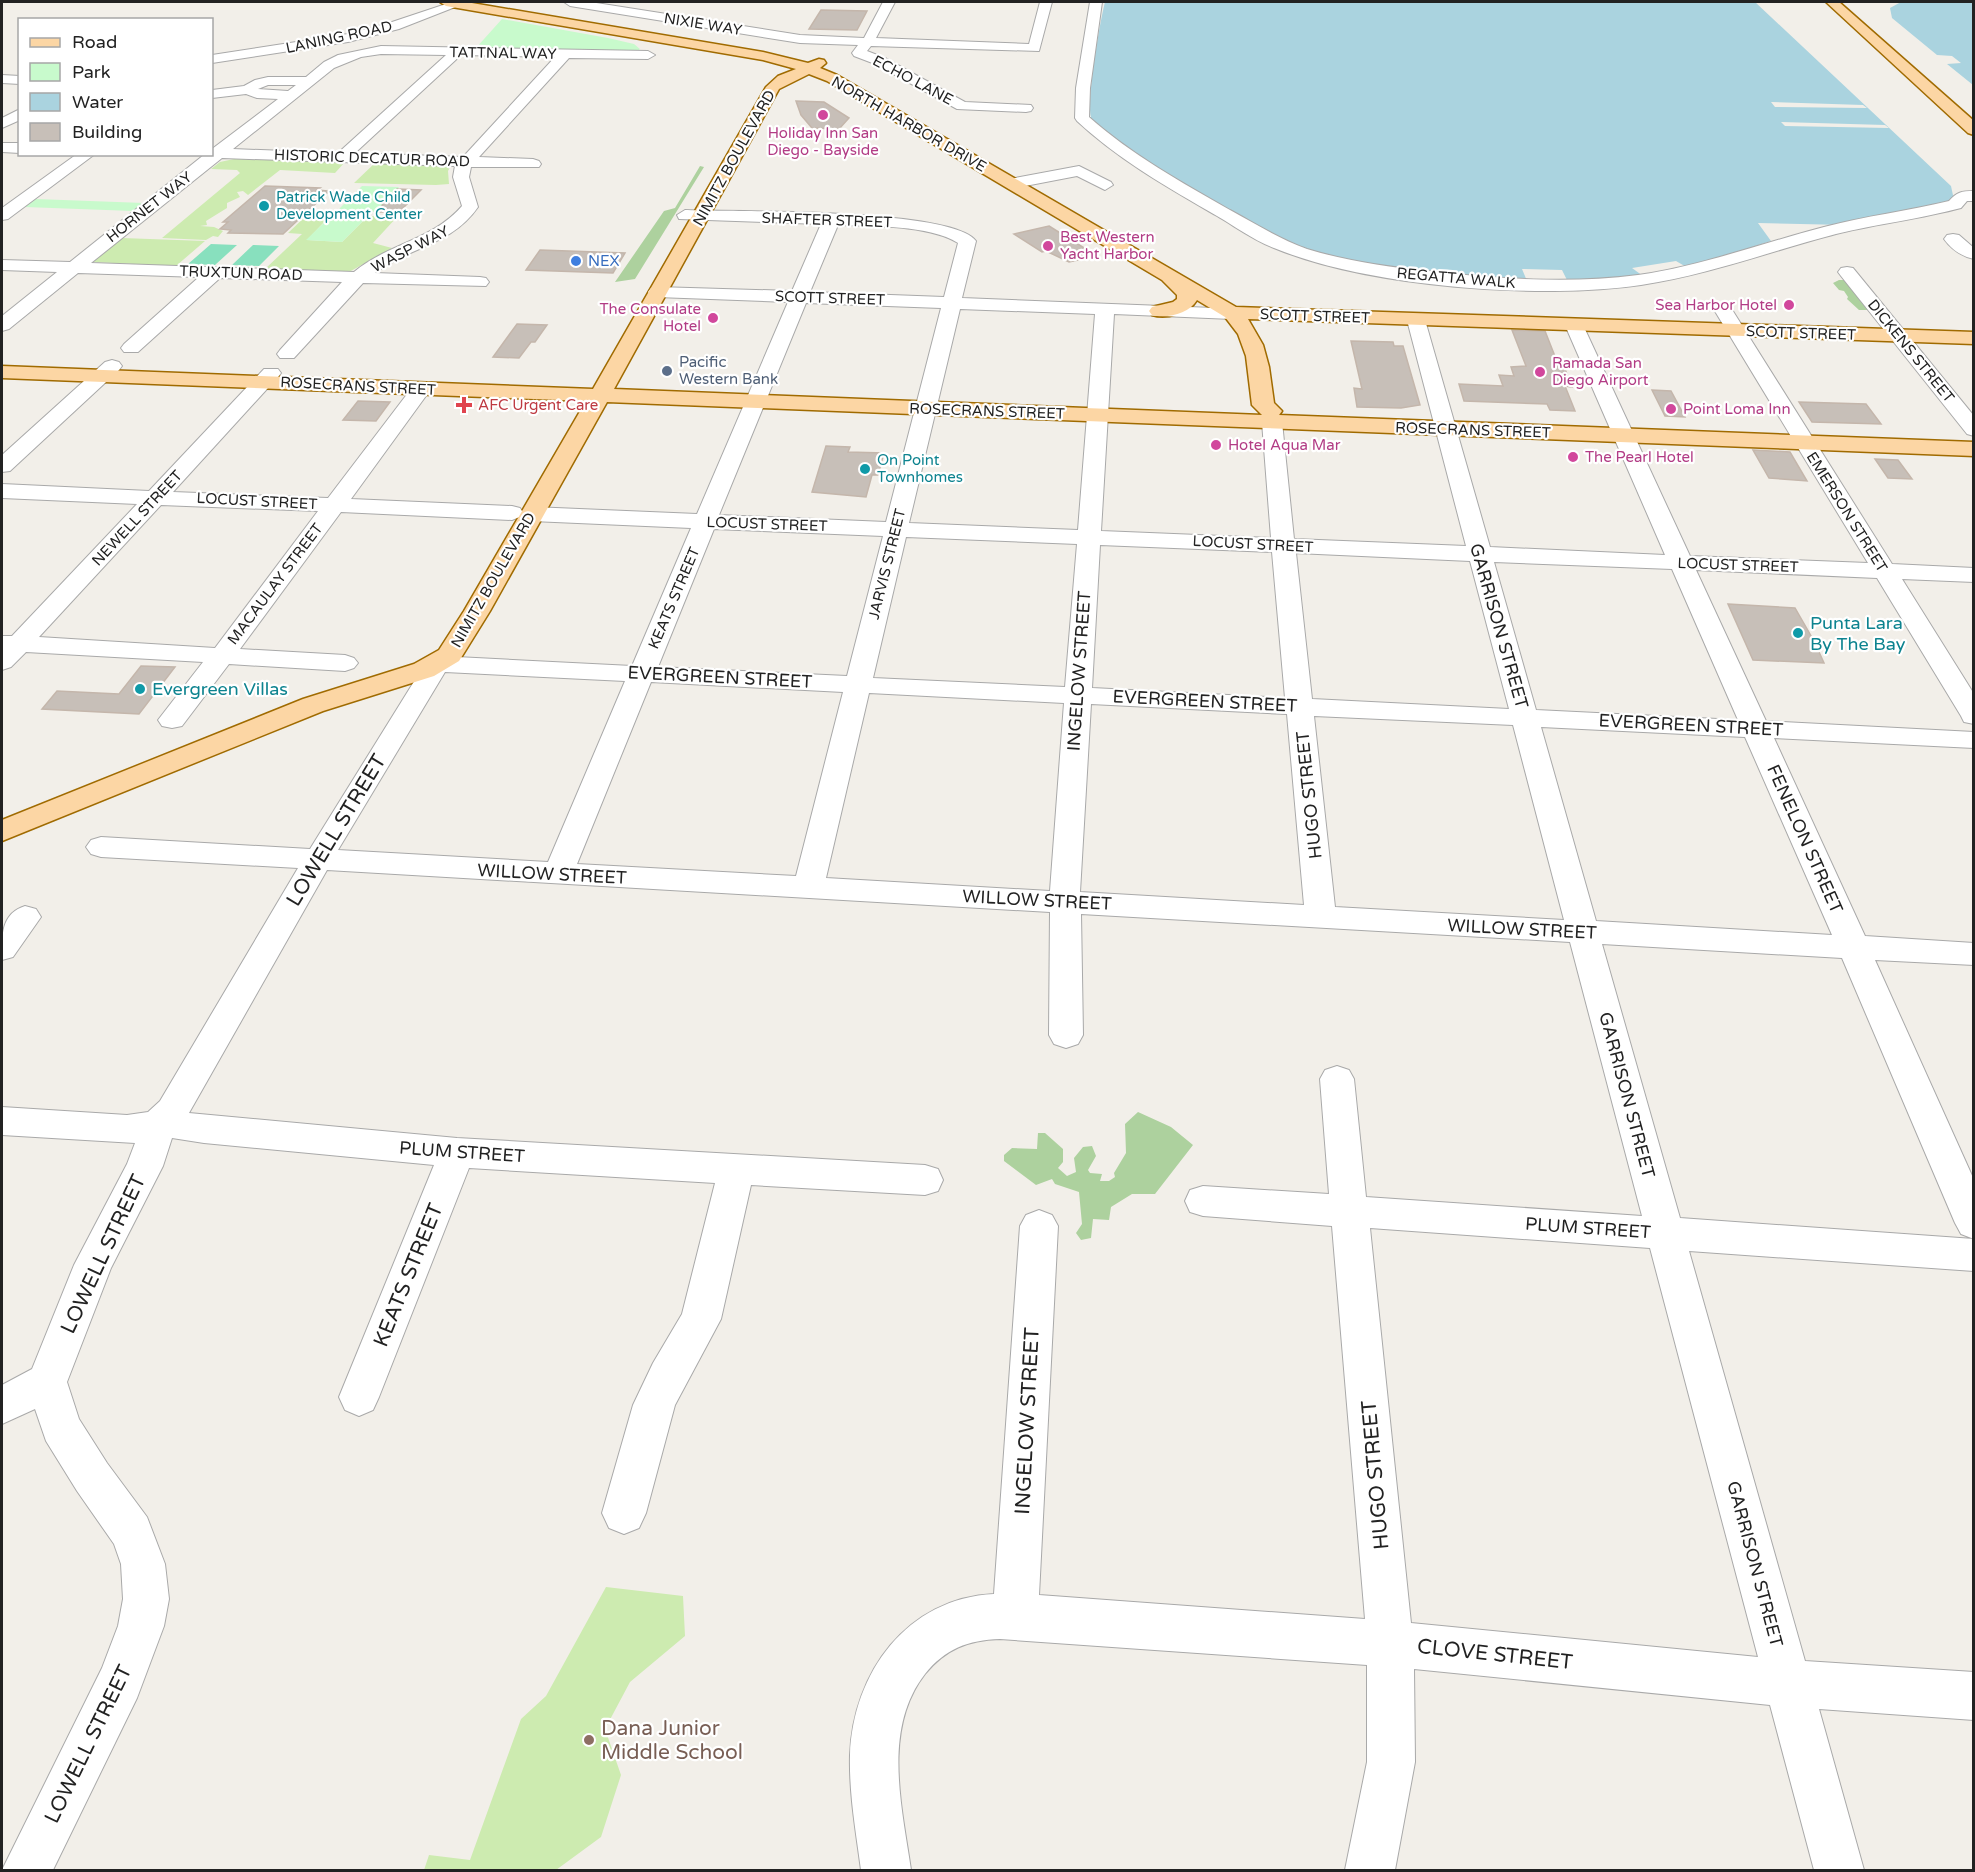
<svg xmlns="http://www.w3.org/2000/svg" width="1975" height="1872" font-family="'Varela Round',sans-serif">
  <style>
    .grass { fill: #cdebb0 }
    .forest { fill: #add19e }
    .park { fill: #c8facc }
    .pitch { fill: #88e0be }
    .water { fill: #aad3df }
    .pier { fill: #f2efe9 }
    .building { fill: #c7bfb8; stroke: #c4b6ab; stroke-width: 1.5 }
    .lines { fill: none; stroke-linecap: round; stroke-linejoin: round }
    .minor-casing { stroke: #a9a9a9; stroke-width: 2 }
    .major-casing { stroke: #a06b00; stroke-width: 3 }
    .minor { fill: #fff; fill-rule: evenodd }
    .major { fill: #fcd6a4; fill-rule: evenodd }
    .hotel-dot { fill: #d1479c; stroke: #fff; stroke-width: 2 }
    .culture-dot { fill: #0f9aa8; stroke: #fff; stroke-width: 2 }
    .shop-dot { fill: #3f7fe0; stroke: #fff; stroke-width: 2 }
    .service-dot { fill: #5c6f8a; stroke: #fff; stroke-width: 2 }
    .health-dot { fill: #e0444e; stroke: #fff; stroke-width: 2 }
    .education-dot { fill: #8d6e63; stroke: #fff; stroke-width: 2 }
    .labels { text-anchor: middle; stroke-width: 4.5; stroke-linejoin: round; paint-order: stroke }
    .far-street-label { font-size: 15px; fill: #222; stroke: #fff }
    .far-hotel-label { font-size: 15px; fill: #b23c85; stroke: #fff; text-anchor: start }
    .far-culture-label { font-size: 15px; fill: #0d838f; stroke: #fff; text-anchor: start }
    .far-shop-label { font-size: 15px; fill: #366cbe; stroke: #fff; text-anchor: start }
    .far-service-label { font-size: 15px; fill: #4e5e75; stroke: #fff; text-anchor: start }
    .far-health-label { font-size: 15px; fill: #be3a42; stroke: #fff; text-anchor: start }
    .culture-label { font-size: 18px; fill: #0d838f; stroke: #fff; text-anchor: start }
    .street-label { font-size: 18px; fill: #222; stroke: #fff }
    .near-street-label { font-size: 21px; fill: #222; stroke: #fff }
    .near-education-label { font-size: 21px; fill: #785e54; stroke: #fff; text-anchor: start }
  </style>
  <rect width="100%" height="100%" fill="#f2efe9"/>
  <path class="grass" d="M234,159L345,162L335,173L280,170L248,195L243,191L237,192L240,197L227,203V208L206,221L207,225L200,226L214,227L223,231L218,237L213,236L206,240L162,238L240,173L237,170L211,169L220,162Z
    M376,162L451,165L448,171L449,184L436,185L354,183Z
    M309,213L322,214L318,219L326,220L307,240L342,242L368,216L397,217L373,243L392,248L349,272L265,269L302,234L288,233Z
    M122,238L205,241L176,266L93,262Z
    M606,1587L683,1596L685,1636L630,1682L605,1729L621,1775L601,1837L556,1870H424L429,1855L470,1860L521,1719L546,1696Z"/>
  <path class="forest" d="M700,166L704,167L635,279L615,282L664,211L675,208Z
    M1839,280H1845L1868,310H1859L1847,299L1848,297L1844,291L1839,290L1833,283Z
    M1138,1112L1171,1127L1193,1145L1155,1194H1132L1111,1207L1109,1220L1093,1219L1091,1238L1081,1240L1076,1233L1082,1224L1079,1192L1055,1184L1052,1179L1036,1185L1004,1161V1155L1012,1148L1037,1149L1038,1133H1045L1063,1149V1162L1058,1168L1067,1176L1076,1172L1074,1158L1083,1147L1092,1146L1096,1156L1088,1170L1090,1173L1102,1174L1100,1181H1109L1115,1177L1114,1173L1126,1153L1125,1124Z"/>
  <path class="park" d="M502,19L608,38L634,44L640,49L635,53L475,49Z
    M362,186L399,187L376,212L338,210Z
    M36,199L144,203L133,211L25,207Z
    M332,215L368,216L342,242L306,240Z"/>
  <path class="pitch" d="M211,244L237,245L215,265L188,264Z
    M253,245L279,246L259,266L232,265Z"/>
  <path class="water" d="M1105,2H1755L1951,186L1954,200L1947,204L1845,225L1758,223L1771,241L1688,268L1676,261L1632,268L1643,276L1568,282L1562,270L1522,269L1527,281C1461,275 1393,272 1328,256C1294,247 1263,230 1232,214C1182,186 1132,156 1088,118L1091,117C1086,102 1100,21 1105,2Z
    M1901,2H1973V85L1947,64L1961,63L1952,56L1937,55L1892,18L1890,8Z"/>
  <path class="pier" d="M1771,102L1863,105L1867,108L1775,107Z
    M1781,122L1885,125L1889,128L1785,126Z"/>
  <path class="building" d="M821,10L867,11L857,30L809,29Z
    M796,101L824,102L849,118L839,129L812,128L801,115Z
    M265,186L320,188L317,190L329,191L283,234L228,233L231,230L220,229L228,222H223Z
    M397,189L421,190L399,212H376Z
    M1049,226L1097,256L1069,262L1046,251L1042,252L1014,234Z
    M540,250L625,253L613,273L526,270Z
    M517,324L547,325L535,342H531L519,358L493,357Z
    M1512,330L1545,331L1560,369H1565L1572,387L1565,386L1575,411L1550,410L1547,404L1464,401L1459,384L1503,386L1499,375L1514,376L1511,367L1526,366Z
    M1351,341L1393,342L1394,346H1403L1420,405L1401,408L1357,407L1354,388L1362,389Z
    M1652,390L1671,391L1685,417L1665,416Z
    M358,401L390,402L376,421L343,420Z
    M1799,402L1866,404L1881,424L1812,422Z
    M826,446L850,447L848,452L884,453L878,475H872L866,497L812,492Z
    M1753,450L1790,452L1807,481L1769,478Z
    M1875,459L1898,460L1912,479L1888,478Z
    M1728,604L1795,608L1814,641L1824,663L1753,660Z
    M141,666L175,667L139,714L42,709L57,691L119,694Z"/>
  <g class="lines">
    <g class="minor-casing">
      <path id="minor" d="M452,2H468L399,29L348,42L212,63V55L348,34L389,23Z
        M564,2H590L800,35L864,38L883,2H895L876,38L1029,44L1040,2H1052L1039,51L871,46L867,51L885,58L965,102L1031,105L1033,108L1031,111L1026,112L957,109L875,64L854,56L852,53L858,45L800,43L570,6Z
        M1090,2H1102L1090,88L1089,117C1132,155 1181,182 1230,210C1256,224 1279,239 1307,249C1346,261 1388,267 1428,271C1498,279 1569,284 1638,275C1702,266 1762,243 1824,227C1865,216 1908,211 1949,201C1957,192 1961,191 1974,191V201H1967L1961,208C1920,219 1877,224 1836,234C1771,251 1708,275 1641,285C1540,300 1368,287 1274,248C1253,240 1236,227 1217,216C1167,187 1119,160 1077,121L1075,118L1076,88Z
        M381,46L648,51L655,55L648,59L569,58L479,157L533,159L539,161L541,164L539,167H471L469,177L478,207C451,246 410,246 375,273L480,277L486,278L489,282L486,286L363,283L294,358H280L277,354L280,350L342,282L220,278L138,352H124L121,348L124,344L199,277L78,273L9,329L2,331V316L57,272L2,270V260L70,262L205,154H212V149L278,99L257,98L246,94L212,98V90L244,86L255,80L268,77H306L324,62L338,55ZM381,54L446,55L338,153L233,149L334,68L361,57ZM461,55L555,57L463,157L355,153ZM268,85H296L288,91L258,89ZM222,158L455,166L453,177L462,206C433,240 387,244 354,272L91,263Z
        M2,75L20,76V84L2,83Z
        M20,109V120L2,128V118Z
        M2,143H20V153L2,152Z
        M77,154H95L8,219L2,220V208Z
        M1079,166L1111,182L1113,185L1105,190L1077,176L1010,189L1002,184L1010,179Z
        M685,210C733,212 952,208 976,241L962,298L1239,309L1241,313L1239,317L1232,319L1114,314L1101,531L1271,538L1262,422L1265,418L1272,416L1279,418L1282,422L1294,539L1466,546L1407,320L1409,316H1423L1425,320L1490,547L1665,555L1565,325L1567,321H1581L1583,325L1690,556L1868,563L1713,308L1715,304H1729L1731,308L1892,564L1974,568V582L1902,579L1974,694V724L1964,722L1961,716L1877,578L1696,570L1766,721L1974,732V748L1774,738L1865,936L1974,943V965L1875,960L1974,1180V1239L1961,1234L1955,1223L1842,958L1602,944L1680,1218L1974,1239V1271L1689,1251L1805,1661L1974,1672V1720L1819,1709L1864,1870H1814L1770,1705L1414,1669L1415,1762L1395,1870H1345L1367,1762V1665L1000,1639C968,1640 945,1649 925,1674C882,1729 902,1807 911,1870H861C856,1832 849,1794 850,1755C853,1673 907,1598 994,1594L1020,1226L1026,1215L1039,1210L1052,1215L1058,1226L1039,1595L1365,1619L1332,1226L1203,1216L1190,1212L1185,1201L1190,1190L1203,1186L1329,1194L1320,1079L1325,1070L1337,1066L1349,1070L1354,1079L1366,1197L1642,1216L1570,942L1081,914L1083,1035L1078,1044L1066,1048L1054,1044L1049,1035L1050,912L327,870L189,1113L457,1138L925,1165L938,1169L943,1180L938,1191L925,1195L751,1185L721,1319L675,1405L646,1513L639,1528L624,1534L609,1528L602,1513L633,1405L653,1363L682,1314L715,1183L469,1168L379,1397L373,1410L359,1416L345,1410L339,1397L434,1165L204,1143L172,1138L163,1166L111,1268L67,1382L79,1419L107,1463L147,1517L165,1564L169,1599L164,1626L137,1698L53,1870H2L102,1668L118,1626L123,1599L121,1564L114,1544L77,1491L46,1441L35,1409L2,1424V1385L32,1369L74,1265L127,1164L135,1143L2,1135V1107L127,1115L148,1112L160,1101L298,868L101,857L91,854L86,847L91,840L101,837L310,849L428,659L437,656L632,666L691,528L532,521L524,519L522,516L512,520L341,512L240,649L345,655L354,658L358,663L354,668L345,671L229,664L182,726L172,728L162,726L158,720L203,662L26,652L11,667L2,670V636H12L137,504L2,498V484L149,491L264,369H278L281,373L278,377L173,492L328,498L414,385H428L431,389L351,499L512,506L520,508L522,511L532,507L697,514L788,302L657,297L651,296L648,292L651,288L657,287L792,291L821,224L679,219L677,215ZM838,225C871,226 930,225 958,243L944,297L810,292ZM806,303L941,308L886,522L719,515ZM960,309L1095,314L1078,530L909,523ZM161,505L318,511L215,648L39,637ZM714,529L883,536L847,676L658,667ZM906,537L1077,544L1065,687L873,678ZM1100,545L1272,552L1285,698L1092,688ZM1296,553L1470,561L1509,709L1312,699ZM1494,562L1672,569L1738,720L1536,710ZM445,672L625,681L548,862L338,850ZM651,682L843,692L796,876L577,864ZM869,693L1064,703L1050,891L826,878ZM1091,704L1287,714L1304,905L1080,892ZM1314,716L1513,725L1564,920L1335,907ZM1541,727L1745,737L1832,935L1596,921ZM1370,1228L1650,1248L1758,1657L1411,1623Z
        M1953,234L1959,235L1974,248V259C1961,256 1952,250 1944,239L1947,235Z
        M1847,267L1853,268L1974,416V436L1967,434L1841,276L1838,272L1841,268Z
        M112,360L119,362L122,366L119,370L10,471L2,472V455L105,362Z
        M25,906L36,909L41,917L13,957L2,960C2,937 0,914 25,906Z"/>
    </g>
    <g class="major-casing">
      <path id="major" d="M440,2H466L763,52L808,63L819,59L824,60L826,63L820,68L837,75L1236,307L1974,332V344L1248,319L1263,345L1269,367L1274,403L1282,411L1279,415L1974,442V456L607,402L490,611L459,661L434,676L323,711L2,841V820L303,699L414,664L439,650L464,611L586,401L2,378V366L593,389L766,87L778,76L796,69L763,60L446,6ZM809,74L827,81L1162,280L1177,295V299L1173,302L1152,307L1149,311L1152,315C1166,319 1189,314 1197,300L1225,317L1238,334L1246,356L1252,405L1262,415L614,389L779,89Z
        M1826,2H1839L1974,121V135L1968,133Z"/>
    </g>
    <use href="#minor" class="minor"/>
    <use href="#major" class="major"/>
  </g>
  <g class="hotel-dot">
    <circle cx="823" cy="115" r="6"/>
    <circle cx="1048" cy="246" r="6"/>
    <circle cx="1789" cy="305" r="6"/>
    <circle cx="713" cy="318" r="6"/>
    <circle cx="1540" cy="372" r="6"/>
    <circle cx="1671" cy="409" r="6"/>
    <circle cx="1216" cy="445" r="6"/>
    <circle cx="1573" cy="457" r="6"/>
  </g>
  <g class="culture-dot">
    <circle cx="264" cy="206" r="6"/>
    <circle cx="865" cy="469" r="6"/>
    <circle cx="1798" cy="633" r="6"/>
    <circle cx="140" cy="689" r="6"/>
  </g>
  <circle class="shop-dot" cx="576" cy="261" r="6"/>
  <circle class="service-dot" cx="667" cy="371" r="6"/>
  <path class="health-dot" d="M461 396h6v6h6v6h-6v6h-6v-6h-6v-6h6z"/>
  <circle class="education-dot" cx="589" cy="1740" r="6"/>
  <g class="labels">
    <g class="far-street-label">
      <text transform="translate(703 24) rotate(9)" y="5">NIXIE WAY</text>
      <text transform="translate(339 37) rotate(-12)" y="5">LANING ROAD</text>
      <text transform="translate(503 53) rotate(1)" y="5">TATTNAL WAY</text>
      <text transform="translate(913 80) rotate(28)" y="5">ECHO LANE</text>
      <text transform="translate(909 124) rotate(30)" y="5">NORTH HARBOR DRIVE</text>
      <text transform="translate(372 158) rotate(2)" y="5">HISTORIC DECATUR ROAD</text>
      <text transform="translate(734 158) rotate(-61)" y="5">NIMITZ BOULEVARD</text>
      <text transform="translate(149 207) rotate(-38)" y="5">HORNET WAY</text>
      <text transform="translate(827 220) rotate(2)" y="5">SHAFTER STREET</text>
      <text transform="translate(410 249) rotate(-27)" y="5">WASP WAY</text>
      <text transform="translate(241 273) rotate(2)" y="5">TRUXTUN ROAD</text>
      <text transform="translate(1456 278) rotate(5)" y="5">REGATTA WALK</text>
      <text transform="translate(830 298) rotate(2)" y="5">SCOTT STREET</text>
      <text transform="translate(1315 316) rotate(2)" y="5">SCOTT STREET</text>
      <text transform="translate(1801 333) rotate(2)" y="5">SCOTT STREET</text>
      <text transform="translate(1911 351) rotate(51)" y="5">DICKENS STREET</text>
      <text transform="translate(358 386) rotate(3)" y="5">ROSECRANS STREET</text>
      <text transform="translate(987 411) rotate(2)" y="5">ROSECRANS STREET</text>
      <text transform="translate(1473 430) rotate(2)" y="5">ROSECRANS STREET</text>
      <text transform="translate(257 501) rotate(3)" y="5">LOCUST STREET</text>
      <text transform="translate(1847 512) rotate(58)" y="5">EMERSON STREET</text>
      <text transform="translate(137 518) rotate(-47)" y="5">NEWELL STREET</text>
      <text transform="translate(767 524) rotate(2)" y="5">LOCUST STREET</text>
      <text transform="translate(1253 544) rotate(3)" y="5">LOCUST STREET</text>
      <text transform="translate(887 564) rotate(-76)" y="5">JARVIS STREET</text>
      <text transform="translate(1738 565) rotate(2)" y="5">LOCUST STREET</text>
      <text transform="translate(493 580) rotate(-60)" y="5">NIMITZ BOULEVARD</text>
      <text transform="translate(275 584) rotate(-53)" y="5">MACAULAY STREET</text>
      <text transform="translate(674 598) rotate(-67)" y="5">KEATS STREET</text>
    </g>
    <g class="far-hotel-label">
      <text x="823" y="138" text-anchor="middle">Holiday Inn San<tspan x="823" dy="17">Diego - Bayside</tspan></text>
      <text x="1060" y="242">Best Western<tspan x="1060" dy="17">Yacht Harbor</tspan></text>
      <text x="1777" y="310" text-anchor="end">Sea Harbor Hotel</text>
      <text x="701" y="314" text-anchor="end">The Consulate<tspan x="701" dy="17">Hotel</tspan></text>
      <text x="1552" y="368">Ramada San<tspan x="1552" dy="17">Diego Airport</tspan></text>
      <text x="1683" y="414">Point Loma Inn</text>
      <text x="1228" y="450">Hotel Aqua Mar</text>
      <text x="1585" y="462">The Pearl Hotel</text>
    </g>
    <g class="far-culture-label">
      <text x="276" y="202">Patrick Wade Child<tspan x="276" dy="17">Development Center</tspan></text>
      <text x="877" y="465">On Point<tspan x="877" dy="17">Townhomes</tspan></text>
    </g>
    <g class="far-shop-label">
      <text x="588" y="266">NEX</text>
    </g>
    <g class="far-service-label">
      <text x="679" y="367">Pacific<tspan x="679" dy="17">Western Bank</tspan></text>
    </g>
    <g class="far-health-label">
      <text x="478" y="410">AFC Urgent Care</text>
    </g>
    <g class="culture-label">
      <text x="1810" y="629">Punta Lara<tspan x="1810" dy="21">By The Bay</tspan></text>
      <text x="152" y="695">Evergreen Villas</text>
    </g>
    <g class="street-label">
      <text transform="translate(1499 626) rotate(74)" y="6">GARRISON STREET</text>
      <text transform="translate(1079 671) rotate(-86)" y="6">INGELOW STREET</text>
      <text transform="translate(720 677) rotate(3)" y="6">EVERGREEN STREET</text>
      <text transform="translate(1205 701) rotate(3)" y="6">EVERGREEN STREET</text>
      <text transform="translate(1691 725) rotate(3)" y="6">EVERGREEN STREET</text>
      <text transform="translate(1309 795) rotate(-96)" y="6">HUGO STREET</text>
      <text transform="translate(1805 839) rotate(66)" y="6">FENELON STREET</text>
      <text transform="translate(552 874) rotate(3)" y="6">WILLOW STREET</text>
      <text transform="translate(1037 900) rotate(3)" y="6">WILLOW STREET</text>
      <text transform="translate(1522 929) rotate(3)" y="6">WILLOW STREET</text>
      <text transform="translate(1627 1095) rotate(75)" y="6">GARRISON STREET</text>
      <text transform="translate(462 1152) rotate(4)" y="6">PLUM STREET</text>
      <text transform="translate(1588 1228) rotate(4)" y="6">PLUM STREET</text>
      <text transform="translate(1755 1564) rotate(75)" y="6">GARRISON STREET</text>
    </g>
    <g class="near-street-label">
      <text transform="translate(336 830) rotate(-59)" y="7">LOWELL STREET</text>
      <text transform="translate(103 1254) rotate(-65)" y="7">LOWELL STREET</text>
      <text transform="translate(408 1275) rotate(-68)" y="7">KEATS STREET</text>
      <text transform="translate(1027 1421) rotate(-87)" y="7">INGELOW STREET</text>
      <text transform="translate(1375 1475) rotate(-95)" y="7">HUGO STREET</text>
      <text transform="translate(1495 1654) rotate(6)" y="7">CLOVE STREET</text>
      <text transform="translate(88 1744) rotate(-64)" y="7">LOWELL STREET</text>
    </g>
    <g class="near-education-label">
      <text x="601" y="1735">Dana Junior<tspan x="601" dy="24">Middle School</tspan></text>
    </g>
  </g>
  <rect width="1975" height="1872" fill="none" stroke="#222222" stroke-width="6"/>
  <rect x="18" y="18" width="195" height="138" fill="#ffffff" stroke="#a7a7a7" stroke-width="1.5"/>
  <rect x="30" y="38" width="30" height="9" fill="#fcd6a4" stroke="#a7a7a7" stroke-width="1.5"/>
  <text x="72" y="48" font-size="18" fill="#222222">Road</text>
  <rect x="30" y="63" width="30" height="18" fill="#c8facc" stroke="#a7a7a7" stroke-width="1.5"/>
  <text x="72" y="78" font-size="18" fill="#222222">Park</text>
  <rect x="30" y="93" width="30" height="18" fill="#aad3df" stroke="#a7a7a7" stroke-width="1.5"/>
  <text x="72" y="108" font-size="18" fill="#222222">Water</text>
  <rect x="30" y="123" width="30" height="18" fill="#c7bfb8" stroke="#a7a7a7" stroke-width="1.5"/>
  <text x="72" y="138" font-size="18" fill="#222222">Building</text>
</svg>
